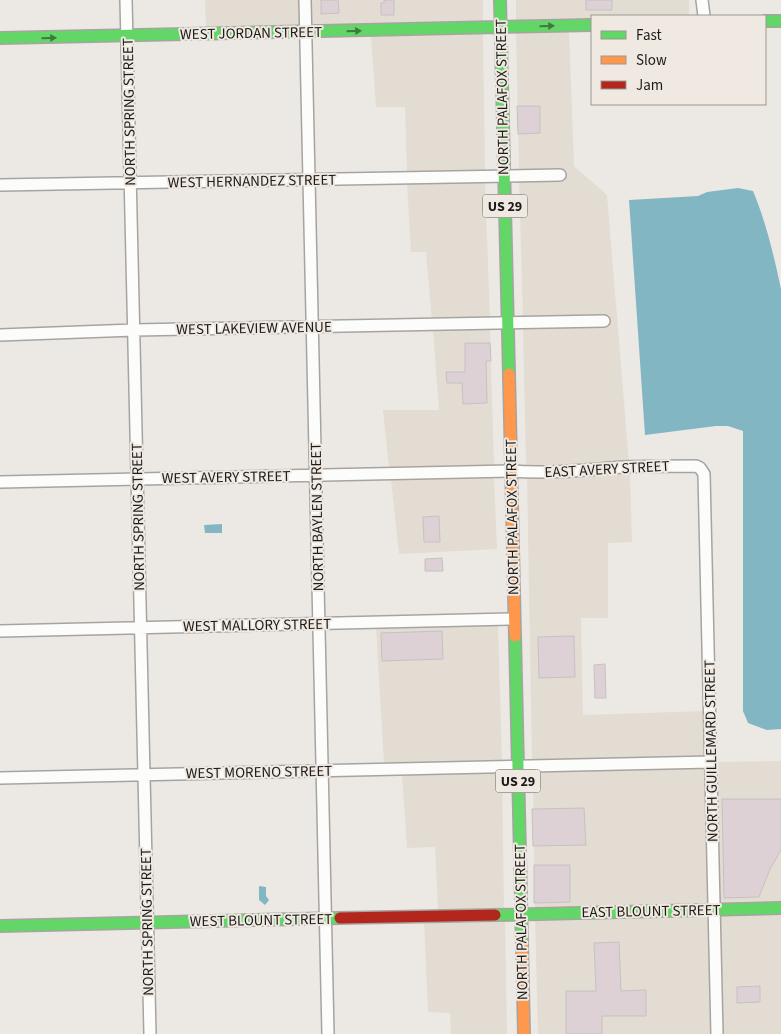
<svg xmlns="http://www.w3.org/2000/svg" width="781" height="1034" font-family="'Source Sans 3',sans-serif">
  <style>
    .built { fill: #e3dcd3 }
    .water { fill: #82b6c3 }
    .building { fill: #ddd1d6; stroke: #c4c2c1 }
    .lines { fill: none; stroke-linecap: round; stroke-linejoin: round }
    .street-casing { stroke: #a6a4a1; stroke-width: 14 }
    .fast-casing { stroke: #a6a4a1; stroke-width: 14 }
    .slow-casing { stroke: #a6a4a1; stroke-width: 14 }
    .jam-casing { stroke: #a6a4a1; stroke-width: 14 }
    .street { stroke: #fcfcfb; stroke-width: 11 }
    .fast { stroke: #63d668; stroke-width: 11 }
    .slow { stroke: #ff974d; stroke-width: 11 }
    .jam { stroke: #b3261e; stroke-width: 11 }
    .oneway { fill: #407840 }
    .labels { text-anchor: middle; stroke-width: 4; stroke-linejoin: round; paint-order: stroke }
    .shield { fill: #efe9e2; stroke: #5c5955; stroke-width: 1 }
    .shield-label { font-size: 14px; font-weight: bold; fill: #1d1b19 }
    .street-label { font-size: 15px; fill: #1d1b19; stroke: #efe9e2 }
  </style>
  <rect width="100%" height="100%" fill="#ece9e5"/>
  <path class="built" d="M205,0H300L301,27L206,29Z
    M310,0H483V22L310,27Z
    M516,0H689V16H592V20L516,22Z
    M569,31L574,166L607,195L629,462L595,466H526L523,329L609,326V315L523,318L519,181L564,180L565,170H519L516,32Z
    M483,33L485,171L407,172L405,107H376L371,36Z
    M485,181L490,319L432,320L426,252H411L407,183Z
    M490,329L494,466L389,468L383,410H439L433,330Z
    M630,473L632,542L608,543V618H581L583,715L705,711L706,757L532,760L527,477L595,476Z
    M494,476L497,549L399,554L391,479Z
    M498,625L502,761L384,764L376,627Z
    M781,761V903L719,904L716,762Z
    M706,768L710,904L535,908L533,771Z
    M502,772L504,908L438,910L435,847L407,848L402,774Z
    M781,913V1034H722L719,915Z
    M710,915V1034H538L535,919Z
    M505,919L507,1034H451L450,1013L428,1012L424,921Z"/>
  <path class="water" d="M738,188L753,191C766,222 774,256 781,289V729L767,730L748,723L743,711V431L728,426H716L645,435L629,200L698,196L707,192Z
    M222,524V533H205L204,525Z
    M259,886L266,887V896L269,900L265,905L259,900Z"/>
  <path class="building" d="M321,0H338L339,13L321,14Z
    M384,0H394V15H381V3H384Z
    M586,0H612V10H586Z
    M517,106H540V133L518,134Z
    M465,343H490L491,361H486L487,403L463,404L462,383H447L446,372H465Z
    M439,516L440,542H424L423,517Z
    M442,558L443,571H425V559Z
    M442,631L443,659L382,661L381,633Z
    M574,636L575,677L539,678L538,637Z
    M605,664L606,698H595L594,665Z
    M722,799H781V850L770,869L759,897L724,898Z
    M584,808L586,845L533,846L532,809Z
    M534,865H570V902L534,903Z
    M619,942L621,991L646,990V1016H602V1034H566V991H596L594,943Z
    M760,986V1002L737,1003V987Z"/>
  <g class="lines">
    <g class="street-casing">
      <path id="street" d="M126,0L150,1034
        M305,0L328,1034
        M702,0L704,16
        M0,185L560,175
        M0,335L134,330L604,321
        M0,482L511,471C549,474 585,470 623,467C647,466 672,466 696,466L700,468L704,474L717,1034
        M0,631L514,619
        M0,778L711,762"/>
    </g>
    <g class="fast-casing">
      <path id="fast" d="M500,0L509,374
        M765,21H781
        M0,38L592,25
        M515,636L522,944
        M495,915L781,908
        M0,926L340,918"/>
    </g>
    <g class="slow-casing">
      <path id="slow" d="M509,374L515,636
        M522,944L524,1034"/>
    </g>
    <g class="jam-casing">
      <path id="jam" d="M340,918L495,915"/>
    </g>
    <use href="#street" class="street"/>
    <use href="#fast" class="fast"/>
    <use href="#slow" class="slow"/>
    <use href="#jam" class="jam"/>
  </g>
  <defs><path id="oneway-solid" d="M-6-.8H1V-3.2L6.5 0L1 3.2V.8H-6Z" transform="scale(1.25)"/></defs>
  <g class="oneway">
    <use href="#oneway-solid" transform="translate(547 26) rotate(-1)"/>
    <use href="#oneway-solid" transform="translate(354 31) rotate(-2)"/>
    <use href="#oneway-solid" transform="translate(49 38) rotate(-1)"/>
  </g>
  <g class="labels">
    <g class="shield">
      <rect x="482.5" y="194.5" width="45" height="23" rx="4"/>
      <rect x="495.5" y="769.5" width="45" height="23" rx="4"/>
    </g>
    <g class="shield-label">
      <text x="505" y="211">US 29</text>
      <text x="518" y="786">US 29</text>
    </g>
    <g class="street-label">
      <text transform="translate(251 33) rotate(-1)" y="5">WEST JORDAN STREET</text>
      <text transform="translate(502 97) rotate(-91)" y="5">NORTH PALAFOX STREET</text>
      <text transform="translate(129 112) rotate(-91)" y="5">NORTH SPRING STREET</text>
      <text transform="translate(252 181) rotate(-1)" y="5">WEST HERNANDEZ STREET</text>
      <text transform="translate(254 328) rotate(-1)" y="5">WEST LAKEVIEW AVENUE</text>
      <text transform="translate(607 469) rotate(-3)" y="5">EAST AVERY STREET</text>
      <text transform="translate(226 477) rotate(-1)" y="5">WEST AVERY STREET</text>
      <text transform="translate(138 517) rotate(-91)" y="5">NORTH SPRING STREET</text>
      <text transform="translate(317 517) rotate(-91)" y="5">NORTH BAYLEN STREET</text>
      <text transform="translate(512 517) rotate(-91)" y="5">NORTH PALAFOX STREET</text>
      <text transform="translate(257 625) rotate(-1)" y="5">WEST MALLORY STREET</text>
      <text transform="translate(711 751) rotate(-91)" y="5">NORTH GUILLEMARD STREET</text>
      <text transform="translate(259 772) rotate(-1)" y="5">WEST MORENO STREET</text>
      <text transform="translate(651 911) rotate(-1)" y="5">EAST BLOUNT STREET</text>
      <text transform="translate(261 920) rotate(-1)" y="5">WEST BLOUNT STREET</text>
      <text transform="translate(147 922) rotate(-91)" y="5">NORTH SPRING STREET</text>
      <text transform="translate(521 922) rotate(-91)" y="5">NORTH PALAFOX STREET</text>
    </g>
  </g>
  <rect x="591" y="15" width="175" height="90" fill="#efe9e2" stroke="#9b9792"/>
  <rect x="601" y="31" width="25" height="8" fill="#63d668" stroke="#9b9792"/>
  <text x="636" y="40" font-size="15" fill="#1d1b19">Fast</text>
  <rect x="601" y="56" width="25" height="8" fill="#ff974d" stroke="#9b9792"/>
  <text x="636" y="65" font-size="15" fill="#1d1b19">Slow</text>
  <rect x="601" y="81" width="25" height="8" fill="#b3261e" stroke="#9b9792"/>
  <text x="636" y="90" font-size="15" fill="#1d1b19">Jam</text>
</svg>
